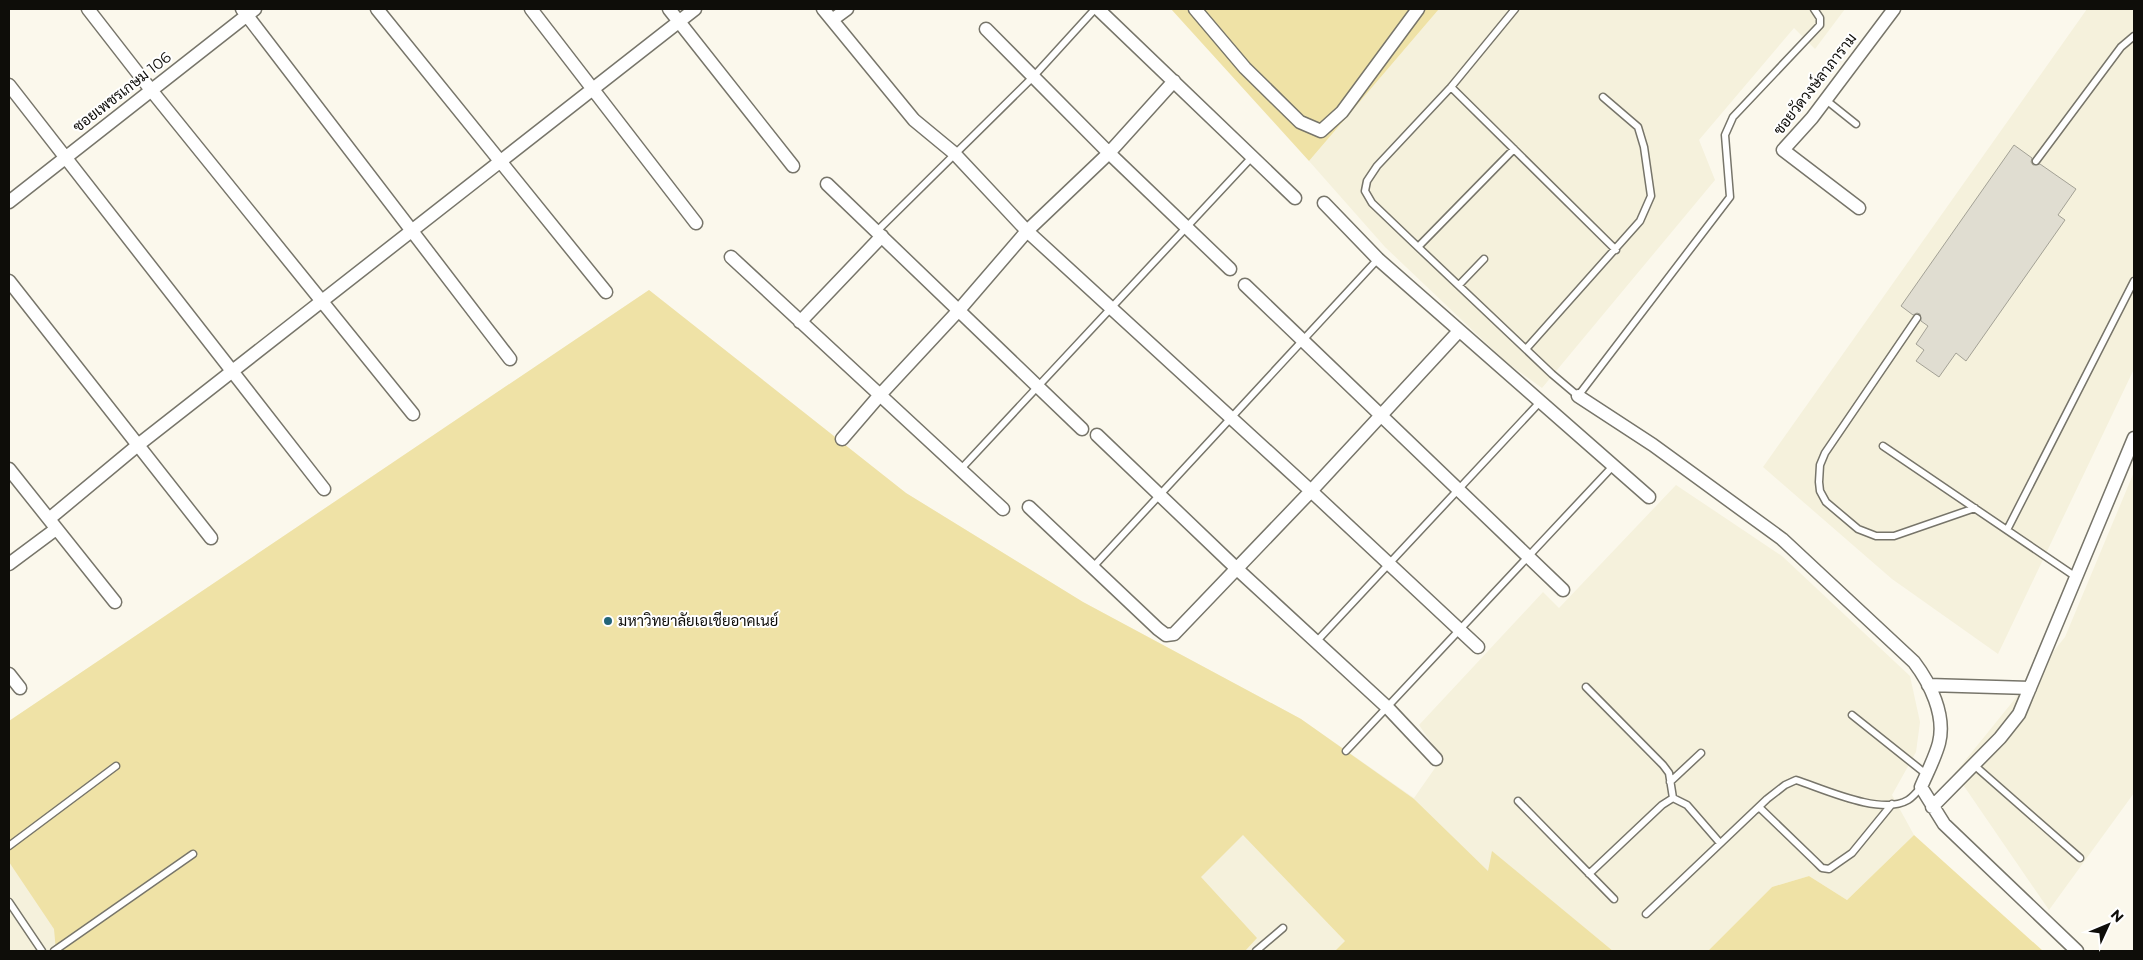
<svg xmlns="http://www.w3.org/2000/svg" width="2143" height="960" font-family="Montserrat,Sarabun,sans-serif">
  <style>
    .built { fill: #f5f1dc }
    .green { fill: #efe2a6 }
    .building { fill: #e0ddd1; stroke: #a3a195 }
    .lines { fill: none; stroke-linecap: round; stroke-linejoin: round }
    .lane-casing { stroke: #77756a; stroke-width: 9 }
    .street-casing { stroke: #77756a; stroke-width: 15 }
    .lane { stroke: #fff; stroke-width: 6 }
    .street { stroke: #fff; stroke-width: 12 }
    .poi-dot { fill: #236578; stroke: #fff; stroke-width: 2 }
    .labels { text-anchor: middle; stroke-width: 4; stroke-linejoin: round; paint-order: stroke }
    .street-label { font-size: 15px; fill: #0e0d09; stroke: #fff }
    .poi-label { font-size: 15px; fill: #0e0d09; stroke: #fff; text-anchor: start }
  </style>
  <rect width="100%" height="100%" fill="#fbf8ec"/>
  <path class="built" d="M1439,9H1845L1815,49L1794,28L1699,140L1715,180L1542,388L1506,362L1385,247L1309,161Z
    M2087,9H2134V369L1998,654L1892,579L1763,467Z
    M649,290L906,493L1083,602L1301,719L1414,798L1442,758L1419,725L1543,592L1559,608L1676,485L1782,556L1910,676L1920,722L1916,752L1892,795L1914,835L1847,900L1809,876L1772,887L1708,951H1613L1492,852L1571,951H9V721Z
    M2134,472V793L2049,910L1955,773L2065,637Z"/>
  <path class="green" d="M1171,9H1439L1309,161Z
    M649,290L906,493L1083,602L1301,719L1414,799L1488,871L1492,851L1613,951H1335L1345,941L1243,835L1201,877L1257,938L1245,951H56L54,929L9,862V721Z
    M1914,835L2043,951H1708L1772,887L1809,876L1847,900Z"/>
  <path class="building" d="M2014,145L2032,158L2031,162L2033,165L2040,164L2076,189L2058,215L2065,220L1966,361L1956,353L1939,377L1916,361L1924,350L1916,344L1928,326L1921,321L1920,314L1917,313L1913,315L1901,306Z"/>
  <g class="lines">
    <g class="lane-casing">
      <path id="lane" d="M1515,9L1451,87L1377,166L1367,181L1365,191L1372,203L1418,247L1552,374L1578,396L1730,197L1725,135L1733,117L1820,25V18L1814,9
        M1451,87L1616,250
        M1826,100L1856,124
        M2036,161L2121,47L2134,36
        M877,231L1033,77L1095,9
        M1418,247L1514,149
        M1459,285L1484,259
        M1917,318L1825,453L1820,465L1819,482L1820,491L1826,502L1858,529L1876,536H1894L1975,508
        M1526,349L1640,221L1651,196L1644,147L1638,127L1603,97
        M1883,446L2076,577
        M960,470L1252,157
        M2007,530L2134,281
        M1093,567L1378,259
        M1316,642L1540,402
        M1586,687L1663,765L1669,773L1673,798
        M1852,715L1926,774
        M1346,751L1613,466
        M1974,765L2080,858
        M1670,782L1701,753
        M1518,801L1614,899
        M1759,807L1816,862L1822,868L1829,869L1852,853L1892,804
        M9,846L116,766
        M1589,874L1662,805L1673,798L1687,805L1720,843
        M9,902L42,951
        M1646,914L1767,799L1785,785L1796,780C1824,789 1881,816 1908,800C1913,797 1917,792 1921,787
        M54,951L193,854
        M1256,951L1283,928"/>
    </g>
    <g class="street-casing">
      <path id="street" d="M88,9L151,90L413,414
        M242,9L510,359
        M377,9L606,292
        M531,9L696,223
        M669,9L793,166
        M823,9L914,120L954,153L1027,231L1311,491L1478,647
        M1098,9L1295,198
        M1195,9L1245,68L1300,122L1321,131L1342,112L1418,9
        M832,20L847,9
        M986,29L1109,153L1230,269
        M9,85L324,489
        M827,184L1082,429
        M9,202L255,9
        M1324,203L1378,259L1649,497
        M1859,208L1783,150L1812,118L1894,9
        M731,257L1003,509
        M9,281L211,538
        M1245,285L1563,590
        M800,322L882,236
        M1578,396L1653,445L1782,539L1914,662C1930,683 1946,715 1939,743C1935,758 1927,773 1921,787L1944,824L2077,951
        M1097,435L1236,568L1388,708L1436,759
        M842,439L879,396L959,310L1027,231L1109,153L1174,81
        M9,469L115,602
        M1029,507L1158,629L1166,635L1174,634L1311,491L1459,331
        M49,519L138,445L695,9
        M9,564L56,529
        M9,674L20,688
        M1928,685L2030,688
        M1932,807L2000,738L2019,714L2134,438"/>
    </g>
    <use href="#lane" class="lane"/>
    <use href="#street" class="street"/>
  </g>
  <circle class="poi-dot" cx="608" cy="621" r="5"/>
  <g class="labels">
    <g class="street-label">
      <text transform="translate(1815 84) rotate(-52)" y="5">ซอยวัดวงษ์ลาภาราม</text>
      <text transform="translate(122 92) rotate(-38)" y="5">ซอยเพชรเกษม 106</text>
    </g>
    <g class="poi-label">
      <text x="618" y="626">มหาวิทยาลัยเอเชียอาคเนย์</text>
    </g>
  </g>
  <rect width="2143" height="960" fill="none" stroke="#0e0d09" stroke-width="20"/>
  <g transform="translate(2108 925) rotate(46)" stroke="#ffffff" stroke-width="4" paint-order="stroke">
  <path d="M0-4L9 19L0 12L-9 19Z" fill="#0e0d09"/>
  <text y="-8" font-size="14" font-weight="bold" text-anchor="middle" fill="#0e0d09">N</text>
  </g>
</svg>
